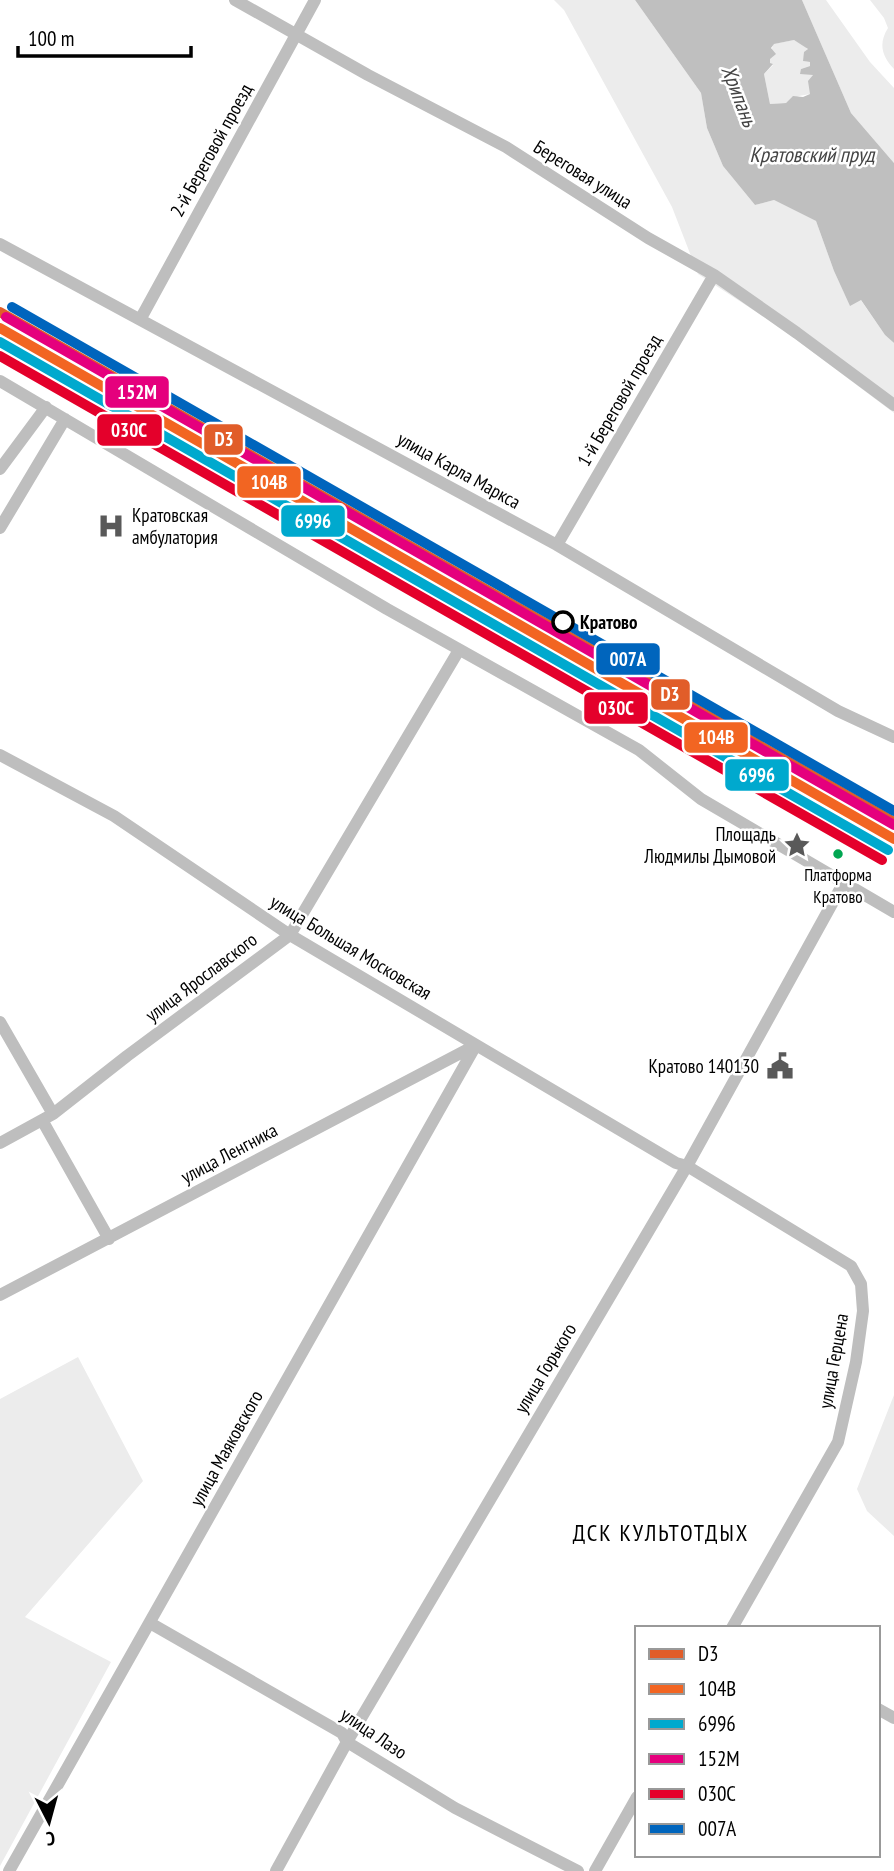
<svg xmlns="http://www.w3.org/2000/svg" width="894" height="1871" font-family="'PT Sans Narrow',sans-serif">
  <style>
    .green { fill: #ececec }
    .water { fill: #bfbfbf; fill-rule: evenodd }
    .lines { fill: none; stroke-linecap: round; stroke-linejoin: round }
    .minor { stroke: #bebebe; stroke-width: 12 }
    .rail-1-casing { stroke: #fff; stroke-width: 16 }
    .rail-2-casing { stroke: #fff; stroke-width: 16 }
    .rail-3-casing { stroke: #fff; stroke-width: 16 }
    .rail-4-casing { stroke: #fff; stroke-width: 16 }
    .rail-5-casing { stroke: #fff; stroke-width: 16 }
    .rail-6-casing { stroke: #fff; stroke-width: 16 }
    .rail-1 { stroke: #e15d29; stroke-width: 10 }
    .rail-2 { stroke: #f26522; stroke-width: 10 }
    .rail-3 { stroke: #00a9ce; stroke-width: 10 }
    .rail-4 { stroke: #e5007d; stroke-width: 10 }
    .rail-5 { stroke: #e4002b; stroke-width: 10 }
    .rail-6 { stroke: #0065bd; stroke-width: 10 }
    .stop-dot { fill: #fff; stroke: #000; stroke-width: 3.5 }
    .bus-dot { fill: #00a651; stroke: #fff; stroke-width: 2.5 }
    .labels { text-anchor: middle; stroke-width: 5; stroke-linejoin: round; paint-order: stroke }
    .bus-label { font-size: 17px; fill: #000; stroke: #fff }
    .street-label { font-size: 19px; fill: #000; stroke: #fff }
    .poi-label { font-size: 19px; fill: #000; stroke: #fff; text-anchor: end }
    .stop-label { font-size: 19px; font-weight: bold; fill: #000; stroke: #fff; text-anchor: start }
    .water-label { font-size: 21px; font-style: italic; fill: #444; stroke: #fff }
    .quarter-label { font-size: 23px; letter-spacing: 2px; fill: #000; stroke: #fff }
    .line-badge { stroke: #fff; stroke-width: 2.5 }
    .badge-label { font-size: 19px; text-anchor: middle; font-weight: bold; fill: #fff }
  </style>
  <rect width="100%" height="100%" fill="#fff"/>
  <path class="green" d="M554,0H635L701,93L707,128L723,166L755,205L774,200L816,221L834,271L850,305L860,299L885,335L894,343V413L778,326L698,274L672,207L564,10Z
    M802,0H826L870,62L894,88V163L851,113Z
    M870,0H894V69C882,56 878,44 888,28L884,18Z
    M794,40L805,46L808,50L803,61L811,62L810,66L801,69L814,74L811,78L810,94L799,96L786,103L770,104L764,74L773,65L769,63L773,44Z
    M78,1357L143,1481L25,1617L111,1662L0,1866V1399Z
    M894,1395V1536L867,1511L857,1489Z"/>
  <path class="water" d="M635,0H802L851,113L894,163V343L885,335L861,300L850,306L834,271L816,221L774,200L755,205L723,166L707,128L701,93ZM794,40L808,49L804,52L803,61L810,62V66L801,69L800,74L813,75L808,81L810,94L803,97L793,96L786,103L770,104L764,74L773,64L770,63V59L776,54L771,48L774,44Z"/>
  <g class="lines">
    <path class="minor" d="M235,0L368,75L506,147L648,238L714,275L797,333L894,405
      M0,244L557,545L838,711L894,737
      M141,318L315,0
      M0,381L387,609L639,750L701,799L894,912
      M0,469L46,407
      M0,528L65,419
      M557,545L714,275
      M0,755L114,816L290,935L676,1163L687,1166L851,1266L861,1284L863,1311L856,1362L838,1442L732,1628
      M0,1022L53,1114
      M42,1120L109,1239
      M0,1143L53,1114L127,1056L290,935L459,650
      M0,1295L476,1045
      M150,1623L342,1733L347,1742L455,1808L578,1871
      M878,1709L894,1718
      M9,1871L476,1045
      M276,1871L347,1742L687,1166L844,882
      M595,1871L637,1797"/>
    <g class="rail-1-casing">
      <path id="rail-1" d="M0,312L894,822"/>
    </g>
    <g class="rail-2-casing">
      <path id="rail-2" d="M0,328L894,839"/>
    </g>
    <g class="rail-3-casing">
      <path id="rail-3" d="M0,342L888,850"/>
    </g>
    <g class="rail-4-casing">
      <path id="rail-4" d="M6,317L894,825"/>
    </g>
    <g class="rail-5-casing">
      <path id="rail-5" d="M0,356L882,860"/>
    </g>
    <g class="rail-6-casing">
      <path id="rail-6" d="M12,307L894,811"/>
    </g>
    <use href="#rail-1" class="rail-1"/>
    <use href="#rail-2" class="rail-2"/>
    <use href="#rail-3" class="rail-3"/>
    <use href="#rail-4" class="rail-4"/>
    <use href="#rail-5" class="rail-5"/>
    <use href="#rail-6" class="rail-6"/>
  </g>
  <defs>
    <g id="hospital-bare" transform="scale(2.1)"><path d="M-5-5h3v3.5h4V-5h3V5h-3V1.5h-4V5h-3Z" fill="#595959" stroke="#fff" stroke-width="2.5" paint-order="stroke"/></g>
    <g id="sight-bare" transform="scale(2.1)"><path d="M0-6L1.8-2.2L6-1.7L2.9 1.2L3.7 5.4L0 3.3L-3.7 5.4L-2.9 1.2L-6-1.7L-1.8-2.2Z" fill="#595959" stroke="#fff" stroke-width="2.5" paint-order="stroke"/></g>
    <g id="civic-bare" transform="scale(2.1)"><path d="M-.6-6.5H3V-4.5H.6V-3L4-1V1h2V6H-6V1h2V-1L-.6-3ZM-1.2 2.5V6h2.4V2.5Z" fill="#595959" stroke="#fff" stroke-width="2.5" paint-order="stroke"/></g>
  </defs>
  <g fill-rule="evenodd">
    <use href="#hospital-bare" x="111" y="526"/>
    <use href="#sight-bare" x="797" y="845"/>
    <use href="#civic-bare" x="780" y="1066"/>
  </g>
  <circle class="stop-dot" cx="563" cy="622" r="10"/>
  <circle class="bus-dot" cx="838" cy="854" r="6"/>
  <g class="labels">
    <g class="bus-label">
      <text x="838" y="881">Платформа<tspan x="838" dy="22">Кратово</tspan></text>
    </g>
    <g class="street-label">
      <text transform="translate(211 150) rotate(-61)" y="7">2-й Береговой проезд</text>
      <text transform="translate(583 174) rotate(32)" y="7">Береговая улица</text>
      <text transform="translate(619 400) rotate(-60)" y="7">1-й Береговой проезд</text>
      <text transform="translate(459 470) rotate(29)" y="7">улица Карла Маркса</text>
      <text transform="translate(351 947) rotate(31)" y="7">улица Большая Московская</text>
      <text transform="translate(201 977) rotate(-37)" y="7">улица Ярославского</text>
      <text transform="translate(229 1153) rotate(-28)" y="7">улица Ленгника</text>
      <text transform="translate(833 1361) rotate(-80)" y="7">улица Герцена</text>
      <text transform="translate(545 1368) rotate(-59)" y="7">улица Горького</text>
      <text transform="translate(226 1448) rotate(-61)" y="7">улица Маяковского</text>
      <text transform="translate(374 1733) rotate(34)" y="7">улица Лазо</text>
    </g>
    <g class="poi-label">
      <text x="132" y="522" text-anchor="start">Кратовская<tspan x="132" dy="22">амбулатория</tspan></text>
      <text x="776" y="841">Площадь<tspan x="776" dy="22">Людмилы Дымовой</tspan></text>
      <text x="759" y="1073">Кратово 140130</text>
    </g>
    <g class="stop-label">
      <text x="580" y="629">Кратово</text>
    </g>
    <g class="water-label">
      <text transform="translate(739 96) rotate(69)" y="7">Хрипань</text>
      <text x="812" y="162">Кратовский пруд</text>
    </g>
    <g class="quarter-label">
      <text x="661" y="1541">ДСК КУЛЬТОТДЫХ</text>
    </g>
  </g>
  <g class="line-badge">
    <rect x="104" y="375" width="66" height="34" rx="7" fill="#e5007d"/>
    <rect x="96" y="413" width="67" height="34" rx="7" fill="#e4002b"/>
    <rect x="203" y="423" width="41" height="33" rx="7" fill="#e15d29"/>
    <rect x="236" y="465" width="66" height="34" rx="7" fill="#f26522"/>
    <rect x="280" y="504" width="66" height="34" rx="7" fill="#00a9ce"/>
    <rect x="595" y="642" width="66" height="34" rx="7" fill="#0065bd"/>
    <rect x="650" y="678" width="41" height="33" rx="7" fill="#e15d29"/>
    <rect x="583" y="691" width="66" height="34" rx="7" fill="#e4002b"/>
    <rect x="683" y="721" width="66" height="33" rx="7" fill="#f26522"/>
    <rect x="724" y="758" width="66" height="34" rx="7" fill="#00a9ce"/>
  </g>
  <g class="badge-label">
    <text x="137" y="399">152М</text>
    <text x="129" y="437">030C</text>
    <text x="224" y="446">D3</text>
    <text x="269" y="489">104В</text>
    <text x="313" y="528">6996</text>
    <text x="628" y="666">007А</text>
    <text x="670" y="701">D3</text>
    <text x="616" y="715">030C</text>
    <text x="716" y="744">104В</text>
    <text x="757" y="782">6996</text>
  </g>
  <rect x="635" y="1626" width="245" height="231" fill="#ffffff" stroke="#999999" stroke-width="2"/>
  <rect x="649" y="1649" width="35" height="10" fill="#e15d29" stroke="#999999" stroke-width="2"/>
  <text x="698" y="1661" font-size="21" fill="#000000">D3</text>
  <rect x="649" y="1684" width="35" height="10" fill="#f26522" stroke="#999999" stroke-width="2"/>
  <text x="698" y="1696" font-size="21" fill="#000000">104В</text>
  <rect x="649" y="1719" width="35" height="10" fill="#00a9ce" stroke="#999999" stroke-width="2"/>
  <text x="698" y="1731" font-size="21" fill="#000000">6996</text>
  <rect x="649" y="1754" width="35" height="10" fill="#e5007d" stroke="#999999" stroke-width="2"/>
  <text x="698" y="1766" font-size="21" fill="#000000">152М</text>
  <rect x="649" y="1789" width="35" height="10" fill="#e4002b" stroke="#999999" stroke-width="2"/>
  <text x="698" y="1801" font-size="21" fill="#000000">030C</text>
  <rect x="649" y="1824" width="35" height="10" fill="#0065bd" stroke="#999999" stroke-width="2"/>
  <text x="698" y="1836" font-size="21" fill="#000000">007А</text>
  <g transform="translate(49 1822) rotate(174)" stroke="#ffffff" stroke-width="5" paint-order="stroke">
  <path d="M0-5L12 26L0 18L-12 26Z" fill="#000000"/>
  <text y="-10" font-size="19" font-weight="bold" text-anchor="middle" fill="#000000">С</text>
  </g>
  <path d="M18 46v10h173v-10" fill="none" stroke="#000000" stroke-width="3.5"/>
  <text x="28" y="46" font-size="21" fill="#000000" stroke="#ffffff" stroke-width="5" paint-order="stroke">100 m</text>
</svg>
